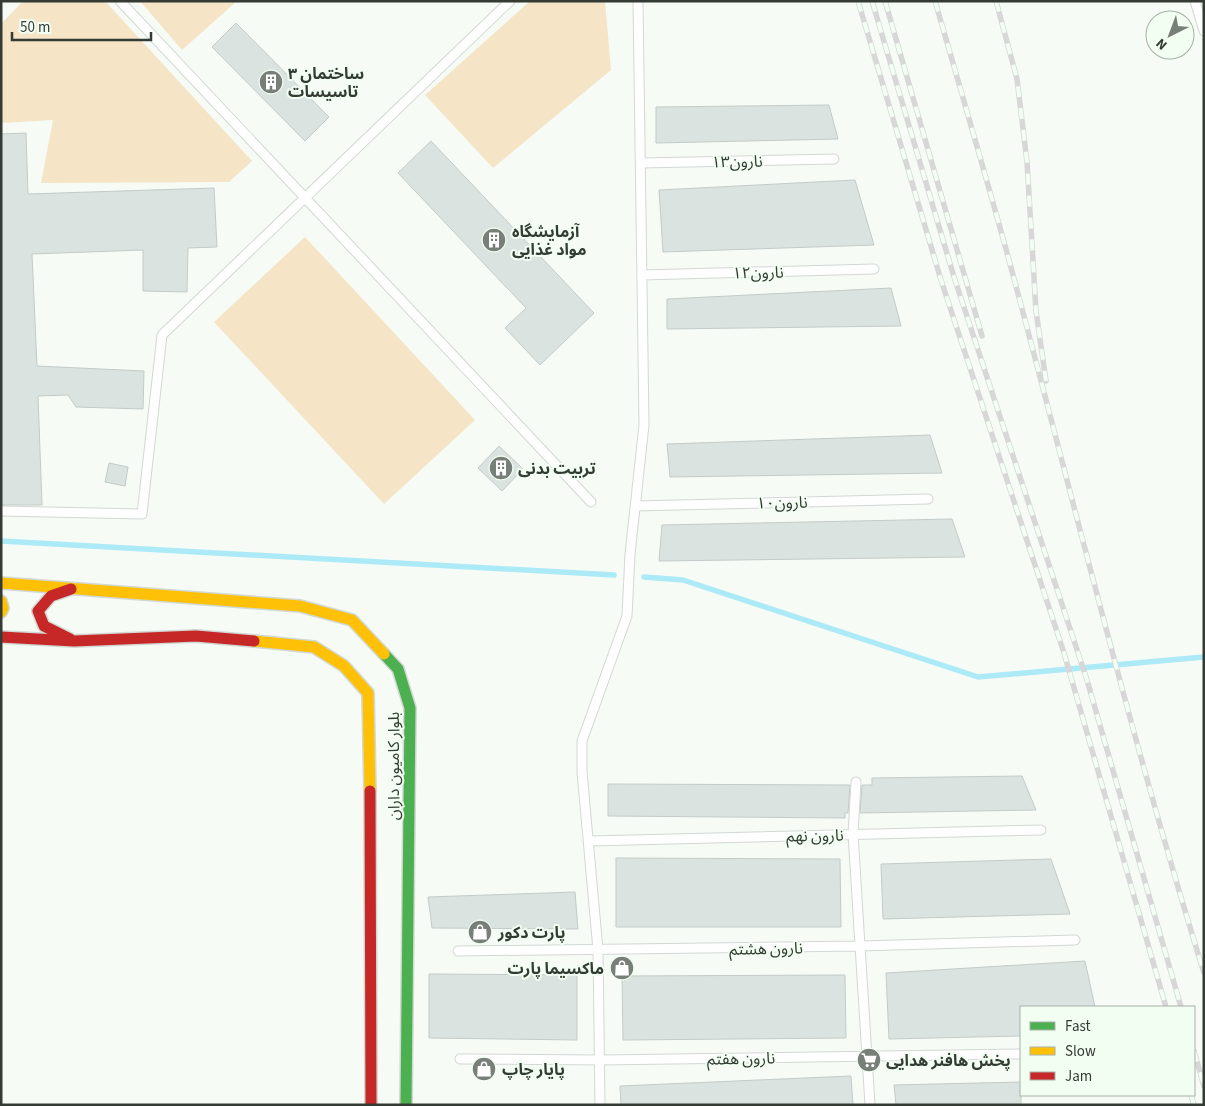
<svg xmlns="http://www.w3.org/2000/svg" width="1205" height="1106" font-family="'Source Sans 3','Noto Sans Arabic',sans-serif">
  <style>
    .green { fill: #f5e4c5 }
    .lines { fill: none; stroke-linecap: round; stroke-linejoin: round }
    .stream { stroke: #aceaf7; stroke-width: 5.5 }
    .building { fill: #dbe3e0; stroke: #c3cbc8 }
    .lane-casing { stroke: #d2d8d3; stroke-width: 11 }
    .fast-casing { stroke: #d2d8d3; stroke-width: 14 }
    .slow-casing { stroke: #d2d8d3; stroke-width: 14 }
    .jam-casing { stroke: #d2d8d3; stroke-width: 14 }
    .lane { stroke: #fefefe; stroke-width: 9 }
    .fast { stroke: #4caf50; stroke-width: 11 }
    .slow { stroke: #ffc107; stroke-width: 11 }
    .jam { stroke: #c62828; stroke-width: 11 }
    .rail-casing { stroke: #d6d7d6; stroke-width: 5.5 }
    .rail { stroke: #f3fef3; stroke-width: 4; stroke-dasharray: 11; stroke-linecap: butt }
    .labels { text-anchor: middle; stroke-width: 4; stroke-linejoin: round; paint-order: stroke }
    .poi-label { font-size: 16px; font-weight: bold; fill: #343b34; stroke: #f3fef3; text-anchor: start }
    .street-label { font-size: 16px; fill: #343b34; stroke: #f3fef3 }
  </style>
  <rect width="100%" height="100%" fill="#f6fbf6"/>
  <path class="green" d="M23,1H105L252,161L229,182L41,183L53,120L1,123V24Z
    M140,1H237L182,50Z
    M530,1H605L611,70L493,168L425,95Z
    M305,237L475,420L384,504L214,322Z"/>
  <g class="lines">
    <path class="stream" d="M1,541L614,575
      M644,577L683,580L978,677L1204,657"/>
  </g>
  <path class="building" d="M236,23L329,117L305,141L212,47Z
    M829,105L838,139L656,143V107Z
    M26,133L28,194L214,188L217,247L188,248L187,292L143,291V250L32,254L37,366L144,371L143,409L76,407L68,395L38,396L42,505H1V134Z
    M431,141L594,313L540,365L505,328L526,308L398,173Z
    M855,180L874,245L663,252L659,190Z
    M891,288L901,326L667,329V299Z
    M930,435L942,473L670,477L667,444Z
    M499,446L523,469L502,491L478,468Z
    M109,463L128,467L125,486L105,482Z
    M952,519L965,557L659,561L662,525Z
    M1022,776L1036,810L860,813L862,785H872V778Z
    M608,784L850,785L848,813H845V818L608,816Z
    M616,858L840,859L841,927H616Z
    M1051,859L1070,914L883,919L881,864Z
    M575,892L578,929L432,928L428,897Z
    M1085,961L1095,1007H1021V1036L889,1039L886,973Z
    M429,974L577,975V1040L429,1038Z
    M845,975L846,1038L623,1040L622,976Z
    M851,1076L853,1105H621L620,1086Z
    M1021,1082V1105H896L894,1085Z"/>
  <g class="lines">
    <g class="lane-casing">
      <path id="lane" d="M120,1L591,502
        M1195,1L1204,31
        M641,163L834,159
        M642,275L874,269
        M635,506L928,499
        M1,511L142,514L162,335L510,1
        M856,782L853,834L870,1105
        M590,841L1041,830
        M458,951L860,946L1075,940
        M460,1059L601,1060L1021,1054
        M600,1105L598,950L582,772V741L627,616L630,554L644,425L638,1"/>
    </g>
    <g class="fast-casing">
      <path id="fast" d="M384,654L398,669L410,708L406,1105"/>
    </g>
    <g class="slow-casing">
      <path id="slow" d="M1,583L300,606L352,620L384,654
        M1,601L3,608L1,612
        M254,641L314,647L344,666L368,693L370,791"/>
    </g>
    <g class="jam-casing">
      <path id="jam" d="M1,637L74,641L196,636L254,641
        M70,639L44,626L38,611L51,596L71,589
        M370,791L371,1105"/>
    </g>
    <use href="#lane" class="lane"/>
    <use href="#fast" class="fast"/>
    <use href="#slow" class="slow"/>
    <use href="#jam" class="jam"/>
    <g class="rail-casing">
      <path id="rail" d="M858,1L941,280L1064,653L1166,1007
        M872,1L954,277L1087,680L1181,1007
        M885,1L982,336
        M935,1C960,87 985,173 1009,260C1073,498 1131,738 1204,973
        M996,1L1017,79L1027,162L1036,311L1046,381
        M1194,1051L1204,1086
        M1191,1095L1194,1105"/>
    </g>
    <use href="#rail" class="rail"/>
  </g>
  <defs>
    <g id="building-disc" transform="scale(1.25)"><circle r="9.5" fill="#787e78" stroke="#f3fef3"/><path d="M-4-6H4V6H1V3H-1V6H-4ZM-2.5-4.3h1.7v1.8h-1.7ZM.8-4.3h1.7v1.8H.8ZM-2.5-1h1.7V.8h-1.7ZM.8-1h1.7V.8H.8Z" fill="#fff"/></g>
    <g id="shop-disc" transform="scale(1.25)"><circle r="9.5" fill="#787e78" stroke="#f3fef3"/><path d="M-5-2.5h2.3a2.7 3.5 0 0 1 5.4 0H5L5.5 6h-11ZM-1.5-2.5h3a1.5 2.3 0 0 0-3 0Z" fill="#fff"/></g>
    <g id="supermarket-disc" transform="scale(1.25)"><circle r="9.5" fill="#787e78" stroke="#f3fef3"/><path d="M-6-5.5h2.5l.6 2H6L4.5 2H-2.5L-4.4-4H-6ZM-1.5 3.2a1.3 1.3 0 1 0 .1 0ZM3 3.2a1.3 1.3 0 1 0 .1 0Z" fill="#fff"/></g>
  </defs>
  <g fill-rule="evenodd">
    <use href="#building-disc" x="271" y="82"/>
    <use href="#building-disc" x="494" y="240"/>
    <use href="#building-disc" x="501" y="468"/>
    <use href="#shop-disc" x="480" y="932"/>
    <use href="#shop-disc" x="622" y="968"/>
    <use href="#supermarket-disc" x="869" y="1060"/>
    <use href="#shop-disc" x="484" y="1069"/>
  </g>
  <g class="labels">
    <g class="poi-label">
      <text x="288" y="79">۳ ساختمان<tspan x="288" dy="18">تاسیسات</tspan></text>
      <text x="512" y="237">آزمایشگاه<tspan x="512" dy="18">مواد غذایی</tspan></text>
      <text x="518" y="474">تربیت بدنی</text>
      <text x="498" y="938">پارت دکور</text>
      <text x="604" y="974" text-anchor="end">ماکسیما پارت</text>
      <text x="886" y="1066">پخش هافنر هدایی</text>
      <text x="502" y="1075">پایار چاپ</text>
    </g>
    <g class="street-label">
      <text transform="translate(737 161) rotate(-1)" y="6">نارون۱۳</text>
      <text transform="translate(758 272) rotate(-1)" y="6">نارون۱۲</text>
      <text transform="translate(782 502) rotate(-1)" y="6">نارون۱۰</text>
      <text transform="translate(393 766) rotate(-90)" y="6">بلوار کامیون داران</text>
      <text transform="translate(815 835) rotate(-1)" y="6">نارون نهم</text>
      <text transform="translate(766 948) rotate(-1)" y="6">نارون هشتم</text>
      <text transform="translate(741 1058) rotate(-1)" y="6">نارون هفتم</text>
    </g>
  </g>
  <rect width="1205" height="1106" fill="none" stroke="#343b34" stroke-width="5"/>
  <rect x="1020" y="1006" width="175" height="90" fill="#f3fef3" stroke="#a7b0a7"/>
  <rect x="1030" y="1022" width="25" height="8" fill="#4caf50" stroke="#a7b0a7"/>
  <text x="1065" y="1031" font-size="15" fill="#343b34">Fast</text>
  <rect x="1030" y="1047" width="25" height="8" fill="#ffc107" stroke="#a7b0a7"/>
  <text x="1065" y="1056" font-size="15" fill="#343b34">Slow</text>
  <rect x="1030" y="1072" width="25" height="8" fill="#c62828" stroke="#a7b0a7"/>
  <text x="1065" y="1081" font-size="15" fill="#343b34">Jam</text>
  <g transform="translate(1170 35) rotate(222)"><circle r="24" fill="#f3fef3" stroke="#a7b0a7"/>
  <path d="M0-4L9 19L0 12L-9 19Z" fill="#787e78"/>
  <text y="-8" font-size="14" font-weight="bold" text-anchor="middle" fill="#343b34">N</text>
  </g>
  <path d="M12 32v8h139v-8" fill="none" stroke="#343b34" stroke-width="2.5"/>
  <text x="20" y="32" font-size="15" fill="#343b34" stroke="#f3fef3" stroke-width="4" paint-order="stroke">50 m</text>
</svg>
